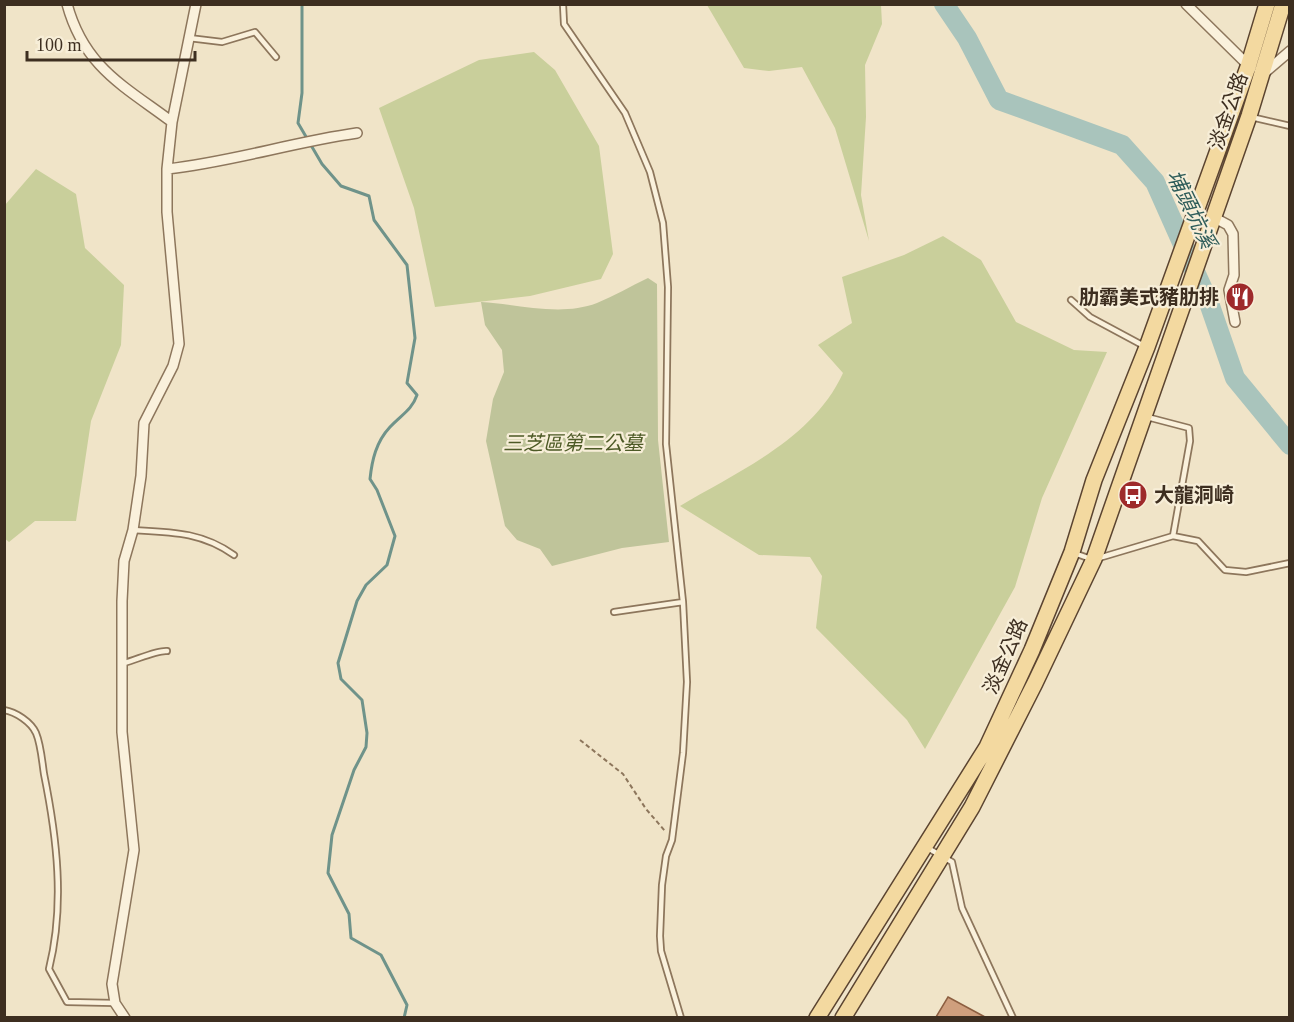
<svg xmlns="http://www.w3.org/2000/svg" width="1294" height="1022" font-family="'Times New Roman','Noto Sans TC',serif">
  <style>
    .green { fill: #c9cf9b }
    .cemetery { fill: #bfc49a }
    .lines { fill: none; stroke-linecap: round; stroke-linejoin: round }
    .stream { stroke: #6f938a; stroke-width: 3 }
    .river { stroke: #a9c4bc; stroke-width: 20 }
    .building { fill: #cf9f7d; stroke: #8d5f41; stroke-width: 1.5 }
    .lane-casing { stroke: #8d765c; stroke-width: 8 }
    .street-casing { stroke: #8d765c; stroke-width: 12 }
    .primary-casing { stroke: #5b4430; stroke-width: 18 }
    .path { stroke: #8d765c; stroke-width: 2; stroke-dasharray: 4.5 3; stroke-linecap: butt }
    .lane { stroke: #faf1dc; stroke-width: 4.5 }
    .street { stroke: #faf1dc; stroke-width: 9 }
    .primary { stroke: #f3d9a0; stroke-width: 15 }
    .labels { text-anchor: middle; stroke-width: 4.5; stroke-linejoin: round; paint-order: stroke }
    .street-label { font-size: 20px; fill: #3d2e20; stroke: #f7eed8 }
    .poi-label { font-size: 20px; font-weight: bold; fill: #3d2e20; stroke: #f7eed8; text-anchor: end }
    .park-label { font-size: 20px; font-style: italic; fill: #4d5a26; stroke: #f7eed8 }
    .water-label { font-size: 21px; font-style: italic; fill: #2f5d5a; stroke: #f7eed8 }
  </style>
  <rect width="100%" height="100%" fill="#f0e4c8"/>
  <path class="green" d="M707,5H881L882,24L865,65L866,117L861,195L869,241L835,128L802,67L769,71L744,68Z
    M534,52L555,70L599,146L613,254L601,279L530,296L435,307L414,208L379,108L479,60Z
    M36,169L76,194L85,248L124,285L121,345L91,421L76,521H35L9,542L4,538L5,205Z
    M943,236L981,260L1016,322L1074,350L1107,352L1042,498L1015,587L925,749L907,720L816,628L822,576L810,557L759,555L680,506C739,471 813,439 843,373L818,345L852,323L842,277L904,255Z"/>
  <path class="cemetery" d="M648,278L657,284L658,440L669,542L622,548L552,566L540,549L517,540L505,526L486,441L493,399L504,372L502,350L485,325L481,302C519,304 560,317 597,303C614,296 631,286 648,278Z"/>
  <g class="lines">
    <path class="stream" d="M302,4V93L298,123L322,164L341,186L369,196L374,220L407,265L415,338L407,383L417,395C412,410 401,415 390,427C376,442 372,460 370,479L377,490L395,536L387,565L366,585L357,601L338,663L341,679L362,700L367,733L366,747L354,770L332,835L328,873L349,914L351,938L381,955L407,1005L404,1018"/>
    <path class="river" d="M944,4L967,38L999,100L1122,145L1155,182L1209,303L1235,378L1290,445"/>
  </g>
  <path class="building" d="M948,997L985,1017H936Z"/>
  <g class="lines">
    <g class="lane-casing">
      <path id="lane" d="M563,4L564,24L625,113L650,172L663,223L668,287L666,444L683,602L687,682L683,753L672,840L666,856L662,885L660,936L661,951L681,1018
        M189,38L222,42L255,32L276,57
        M1251,117L1290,126
        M1071,300L1090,317L1144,346
        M1147,417L1189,428L1190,441L1173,536
        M133,530C171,532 202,532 234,555
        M1074,553L1091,559
        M1099,558L1173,536L1198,541L1225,570L1246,572L1290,563
        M614,612L683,602
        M124,663C136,660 157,650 167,651
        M4,710C16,712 31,722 36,733C41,745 42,761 44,774C57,838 65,905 49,969L67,1002L115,1003
        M926,847L952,862L962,908L1013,1018"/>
    </g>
    <g class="street-casing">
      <path id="street" d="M67,4C84,67 124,86 172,122
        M1186,4L1251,68
        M1263,74L1290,51
        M167,169C231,162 293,142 357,133
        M1213,217L1228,225L1233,234L1234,275L1229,290L1235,322
        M125,1018L115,1003L112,984L134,850L122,732V601L124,561L133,530L141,476L144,423L173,366L179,344L167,212V169L172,122L196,4"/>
    </g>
    <g class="primary-casing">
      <path id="primary" d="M817,1018L987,747L1032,650L1072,552L1094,480L1147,347L1248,67L1267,4
        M843,1018L972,807L1035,683L1094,559L1249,116L1283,4"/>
    </g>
    <path class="path" d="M580,740L623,774L646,809L665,831"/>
    <use href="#lane" class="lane"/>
    <use href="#street" class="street"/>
    <use href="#primary" class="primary"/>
  </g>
  <defs>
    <g id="restaurant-disc" transform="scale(1.5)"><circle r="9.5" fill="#9e2a2b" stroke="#f7eed8"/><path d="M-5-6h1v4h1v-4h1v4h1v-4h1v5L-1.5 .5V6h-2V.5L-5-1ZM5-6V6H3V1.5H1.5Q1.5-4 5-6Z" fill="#fff"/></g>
    <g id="bus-disc" transform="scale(1.5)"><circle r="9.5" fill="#9e2a2b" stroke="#f7eed8"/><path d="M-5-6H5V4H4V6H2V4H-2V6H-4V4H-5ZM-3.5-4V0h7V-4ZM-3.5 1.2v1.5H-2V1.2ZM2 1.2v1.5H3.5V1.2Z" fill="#fff"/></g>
  </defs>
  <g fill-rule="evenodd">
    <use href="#restaurant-disc" x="1240" y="297"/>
    <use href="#bus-disc" x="1133" y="495"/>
  </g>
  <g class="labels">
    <g class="street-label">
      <text transform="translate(1228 111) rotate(-71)" y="7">淡金公路</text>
      <text transform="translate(1005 656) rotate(-66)" y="7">淡金公路</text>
    </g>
    <g class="poi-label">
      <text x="1219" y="304">肋霸美式豬肋排</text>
      <text x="1154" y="502" text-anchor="start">大龍洞崎</text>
    </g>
    <g class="park-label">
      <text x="573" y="450">三芝區第二公墓</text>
    </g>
    <g class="water-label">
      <text transform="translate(1191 209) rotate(64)" y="7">埔頭坑溪</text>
    </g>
  </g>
  <rect width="1294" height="1022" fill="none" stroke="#3d2e20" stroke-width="12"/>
  <path d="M27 51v9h168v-9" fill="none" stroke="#3d2e20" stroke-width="3"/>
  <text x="36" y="51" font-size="18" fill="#3d2e20" stroke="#f7eed8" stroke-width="4.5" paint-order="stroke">100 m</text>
</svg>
